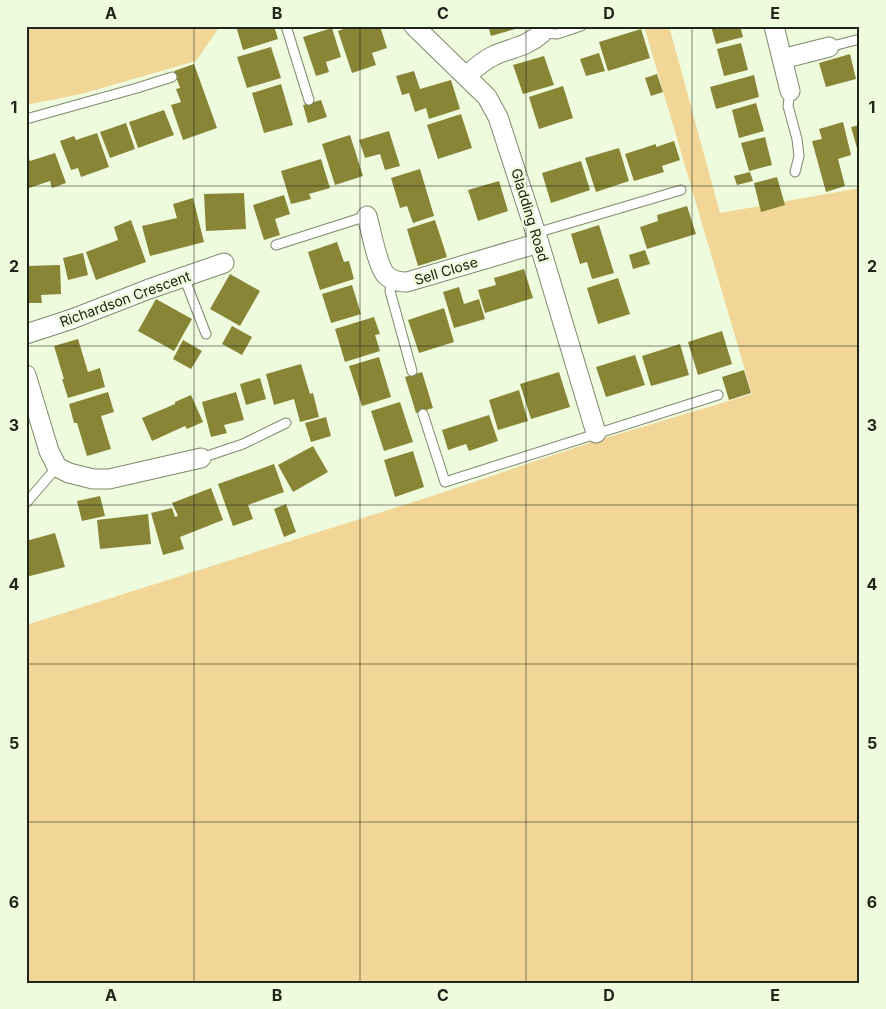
<svg xmlns="http://www.w3.org/2000/svg" width="886" height="1009" font-family="Inter,sans-serif">
  <style>
    .green { fill: #f1d697 }
    .building { fill: #888537 }
    .lines { fill: none; stroke-linecap: round; stroke-linejoin: round }
    .service-casing { stroke: #7e896d; stroke-width: 11 }
    .minor-casing { stroke: #7e896d; stroke-width: 21 }
    .service { stroke: #fff; stroke-width: 9 }
    .minor { stroke: #fff; stroke-width: 19 }
    .grid { fill: none; stroke: #202519; stroke-width: 1; stroke-opacity: 0.55 }
    .labels { text-anchor: middle; stroke-width: 5; stroke-linejoin: round; paint-order: stroke }
    .street-label { font-size: 14px; fill: #202519; stroke: #eefbdc }
    .neatline { fill: none; stroke: #202519; stroke-width: 2 }
    .grid-label { font-size: 16px; text-anchor: middle; font-weight: bold; fill: #202519 }
  </style>
  <rect width="100%" height="100%" fill="#eefbdc"/>
  <path class="green" d="M26,26H220L196,61L81,94L26,105Z
    M644,26H669L720,213L860,188V983H26V625L432,496L595,441L752,394Z"/>
  <path class="building" d="M236,26H256L257,29L274,26L278,39L243,50Z
    M352,26H380L387,48L372,53L376,65L352,73L338,31Z
    M488,26H522V27L491,36Z
    M711,26H740L743,37L716,44Z
    M332,28L341,57L326,62L329,72L316,76L303,37Z
    M641,29L650,58L608,71L599,42Z
    M741,43L748,70L724,76L717,49Z
    M271,47L281,78L247,88L237,57Z
    M599,53L605,71L586,76L580,59Z
    M850,54L856,79L826,87L819,63Z
    M544,56L554,85L523,94L513,65Z
    M194,64L217,128L183,140L171,105L181,102L176,89L180,88L174,71Z
    M414,71L420,89L451,80L460,109L429,119L426,108L415,112L409,93L402,95L396,76Z
    M657,74L663,92L651,96L645,78Z
    M754,75L759,97L716,109L710,87Z
    M281,84L293,125L264,133L252,93Z
    M563,86L573,118L539,129L529,97Z
    M321,100L327,117L308,123L303,105Z
    M756,103L764,131L739,138L732,110Z
    M164,110L174,135L138,148L129,122Z
    M461,114L472,148L438,159L427,125Z
    M843,122L851,155L838,159L845,186L826,192L812,141L822,139L819,129Z
    M126,123L135,149L110,158L100,132Z
    M860,125V155H859L851,127Z
    M389,131L400,166L385,170L380,154L365,158L359,140Z
    M97,133L109,167L81,177L78,168L71,170L60,141L74,136L76,140Z
    M350,135L363,176L335,185L322,144Z
    M765,137L772,165L749,171L741,143Z
    M674,141L680,160L662,166L664,172L634,181L625,154L656,144V147Z
    M619,148L629,181L596,192L585,158Z
    M26,151L30,161L55,153L66,183L52,188L50,181L26,189Z
    M321,159L330,188L309,194L311,199L291,204L281,171Z
    M581,161L590,190L551,203L542,173Z
    M420,169L434,216L413,223L407,206L400,208L391,178Z
    M750,172L753,181L737,185L734,176Z
    M777,177L785,205L761,212L754,183Z
    M499,181L508,211L478,221L468,190Z
    M244,193L246,229L206,231L204,194Z
    M284,195L290,214L275,219L280,235L264,240L253,205Z
    M193,198L204,242L150,256L142,226L177,218L173,204Z
    M687,206L696,234L647,249L640,227L658,221L657,215Z
    M131,220L146,262L96,280L86,252L118,240L114,227Z
    M435,220L447,257L418,266L407,229Z
    M599,225L614,273L592,279L587,262L580,264L571,234Z
    M337,242L344,262L349,261L354,279L320,290L308,252Z
    M645,250L650,264L633,269L629,255Z
    M83,253L88,275L68,280L63,258Z
    M60,265L61,294L41,295L42,303H26V266Z
    M524,269L533,298L485,313L478,290L496,285L494,278Z
    M230,274L260,291L240,326L210,309Z
    M618,278L630,314L598,324L587,288Z
    M352,285L361,314L331,323L322,294Z
    M459,287L464,304L479,299L485,319L454,328L443,292Z
    M156,299L192,319L174,351L138,331Z
    M444,308L454,342L419,353L408,320Z
    M374,317L380,334L375,335L380,351L345,362L335,329Z
    M232,326L252,337L242,355L222,344Z
    M722,331L732,364L698,375L688,342Z
    M78,339L88,372L100,368L105,387L68,398L62,379H64L54,346Z
    M183,340L202,351L191,369L173,359Z
    M680,344L689,375L651,386L642,356Z
    M635,355L645,385L606,397L596,367Z
    M379,357L391,397L362,406L349,366Z
    M301,364L310,394L313,393L319,417L300,422L294,399L274,405L266,374Z
    M744,370L751,393L729,400L722,377Z
    M422,372L433,408L416,413L405,377Z
    M559,372L570,407L531,419L520,384Z
    M260,378L266,399L246,405L240,384Z
    M519,390L528,421L498,430L489,400Z
    M108,392L114,412L101,416L111,449L87,456L77,423H74L69,404Z
    M236,392L244,420L224,425L227,433L211,437L202,402Z
    M191,395L203,422L187,429L185,426L152,441L142,418L175,404V402Z
    M400,402L413,442L384,451L371,411Z
    M489,415L498,441L469,451L466,444L448,450L442,430Z
    M326,417L331,436L311,442L305,423Z
    M313,446L328,472L293,492L278,465Z
    M413,451L424,487L395,497L384,460Z
    M274,464L284,492L248,505L253,519L233,526L218,484Z
    M211,488L223,520L180,537L184,549L163,555L151,513L172,508L175,517L178,516L172,503Z
    M100,496L105,516L82,521L77,501Z
    M286,504L296,532L284,537L274,509Z
    M148,514L151,544L100,549L97,520Z
    M55,533L65,567L26,577V541Z"/>
  <g class="lines">
    <g class="service-casing">
      <path id="service" d="M286,26L309,100
        M542,33L557,34L581,26
        M829,47L860,39
        M790,91L788,106L797,139L799,156L795,172
        M26,119L137,88L172,77
        M536,233L681,190
        M276,245L367,216
        M184,277L206,334
        M392,279L390,291L412,371
        M423,414L445,482L718,395
        M201,458L243,444L286,423
        M26,503L57,467"/>
    </g>
    <g class="minor-casing">
      <path id="minor" d="M414,26L487,97L498,117L539,243L596,433
        M774,26L790,91
        M782,59L829,47
        M466,76C475,68 484,60 495,55C514,47 526,47 542,33L543,26
        M367,216C371,230 377,264 385,274C391,281 399,282 407,282L539,243
        M26,334L72,319L149,289L224,263
        M26,375L49,451L57,467L69,473L93,479H109L201,458"/>
    </g>
    <use href="#service" class="service"/>
    <use href="#minor" class="minor"/>
  </g>
  <path class="grid" d="M194,26V983M360,26V983M526,26V983M692,26V983M26,186H860M26,346H860M26,505H860M26,664H860M26,822H860"/>
  <g class="labels">
    <g class="street-label">
      <text transform="translate(530 215) rotate(73)" y="5">Gladding Road</text>
      <text transform="translate(446 271) rotate(-17)" y="5">Sell Close</text>
      <text transform="translate(125 299) rotate(-20)" y="5">Richardson Crescent</text>
    </g>
  </g>
  <rect width="886" height="1009" fill="none" stroke="#eefbdc" stroke-width="55"/>
  <rect x="28" y="28" width="830" height="954" class="neatline"/>
  <g class="grid-label">
    <text x="111" y="19">A</text>
    <text x="277" y="19">B</text>
    <text x="443" y="19">C</text>
    <text x="609" y="19">D</text>
    <text x="775" y="19">E</text>
    <text x="14" y="113">1</text>
    <text x="872" y="113">1</text>
    <text x="14" y="272">2</text>
    <text x="872" y="272">2</text>
    <text x="14" y="431">3</text>
    <text x="872" y="431">3</text>
    <text x="14" y="590">4</text>
    <text x="872" y="590">4</text>
    <text x="14" y="749">5</text>
    <text x="872" y="749">5</text>
    <text x="14" y="908">6</text>
    <text x="872" y="908">6</text>
    <text x="111" y="1001">A</text>
    <text x="277" y="1001">B</text>
    <text x="443" y="1001">C</text>
    <text x="609" y="1001">D</text>
    <text x="775" y="1001">E</text>
  </g>
</svg>
